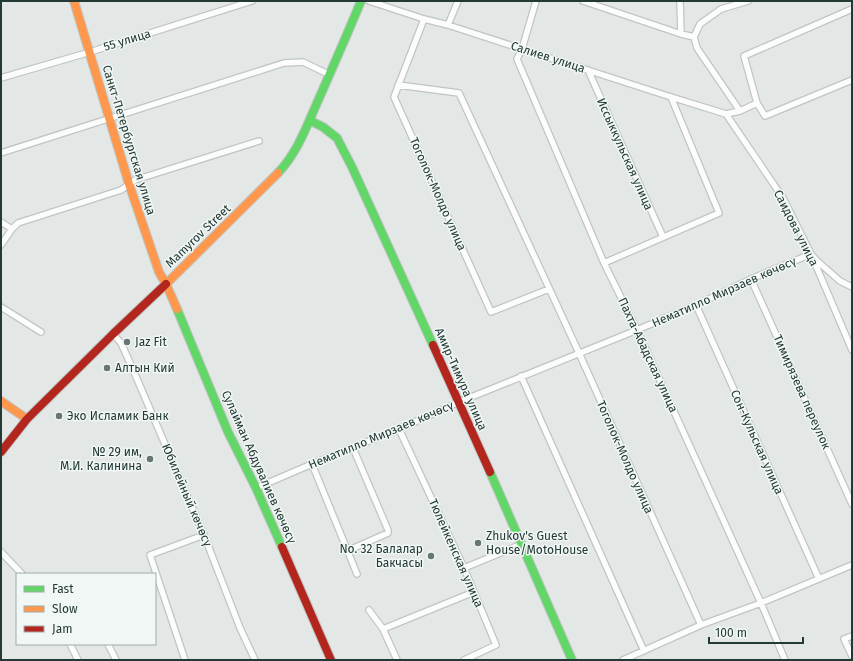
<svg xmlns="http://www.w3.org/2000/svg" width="853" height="661" font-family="'Fira Sans',sans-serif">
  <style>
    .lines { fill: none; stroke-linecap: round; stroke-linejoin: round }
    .street-casing { stroke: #c0c5c3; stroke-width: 8 }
    .fast-casing { stroke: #bfc5c3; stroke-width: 10 }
    .slow-casing { stroke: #bfc5c3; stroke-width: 10 }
    .jam-casing { stroke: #bfc5c3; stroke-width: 10 }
    .street { stroke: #fbfcfb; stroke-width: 5.5 }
    .fast { stroke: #63d668; stroke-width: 8 }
    .slow { stroke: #ff974d; stroke-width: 8 }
    .jam { stroke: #b3261e; stroke-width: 8 }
    .poi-dot { fill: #667674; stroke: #f1f7f5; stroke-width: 1.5 }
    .labels { text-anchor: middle; stroke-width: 3; stroke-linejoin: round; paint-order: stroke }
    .street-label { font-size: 12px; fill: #233936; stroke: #f1f7f5 }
    .poi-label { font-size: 12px; fill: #233936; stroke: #f1f7f5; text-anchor: start }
  </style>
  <rect width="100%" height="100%" fill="#e3e8e6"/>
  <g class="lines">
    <g class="street-casing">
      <path id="street" d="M369,1L424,19L448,25L671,97L726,114L740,111L757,103L765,116L852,80
        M536,1L522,49L517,59L604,263L637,330L761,603L785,660
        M583,1L681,34L694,37
        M680,1L681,34
        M424,19L394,97L491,312L549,289
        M448,25L458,1
        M588,70L663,237
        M1,78L90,52L252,1
        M398,85L459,93L579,353L701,625
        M757,103L744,56L852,9
        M740,111L697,48L694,37L700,24L721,9L748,1
        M726,114L783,198L811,254L852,350
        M1,153L284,63L303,62L330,75
        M1,222L12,229
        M1,245L12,229L18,223L121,190L135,180L259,141
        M604,263L719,213L671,97
        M751,279L852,504
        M696,305L819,579
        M1,307L41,332
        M113,334L121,343L131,365L204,535L240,628L255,660
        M521,376L644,651
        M399,429L464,568L496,645L464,660
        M312,464L357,574
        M256,488L312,464L399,429L459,402L637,330L696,305L751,279L811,254L816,260L840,281L852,287
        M347,551L388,533V530L353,448
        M1,552L22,574
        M464,568L522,544
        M369,610L383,629L397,660
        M383,629L474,592
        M852,636L844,639L852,656
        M70,644L78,660
        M108,644L116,660
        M185,660L150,555L204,535
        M623,660L701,625L761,603L852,565"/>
    </g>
    <g class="fast-casing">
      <path id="fast" d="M311,121L323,127L337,138L352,167L433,345
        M278,173C297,153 306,128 317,103C332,69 347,35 361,1
        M177,309L228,432L256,488L282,547
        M490,472L572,660"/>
    </g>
    <g class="slow-casing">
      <path id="slow" d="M74,1L129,184L159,272L166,284L177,309
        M166,284L278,173
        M1,401L27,419"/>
    </g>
    <g class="jam-casing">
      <path id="jam" d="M433,345L490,472
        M1,452L27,419L113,334L166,284
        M282,547L331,660"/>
    </g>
    <use href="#street" class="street"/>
    <use href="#fast" class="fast"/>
    <use href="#slow" class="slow"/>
    <use href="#jam" class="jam"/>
  </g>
  <g class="poi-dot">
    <circle cx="127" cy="342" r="4"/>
    <circle cx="107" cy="368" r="4"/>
    <circle cx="59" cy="416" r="4"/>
    <circle cx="150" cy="459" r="4"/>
    <circle cx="478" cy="543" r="4"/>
    <circle cx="431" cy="556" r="4"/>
  </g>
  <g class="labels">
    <g class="street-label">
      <text transform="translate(127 40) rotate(-17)" y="4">55 улица</text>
      <text transform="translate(548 57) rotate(18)" y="4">Салиев улица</text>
      <text transform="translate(129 140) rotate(73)" y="4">Санкт-Петербургская улица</text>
      <text transform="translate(625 154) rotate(66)" y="4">Иссыккульская улица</text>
      <text transform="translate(438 194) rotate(66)" y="4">Тоголок-Молдо улица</text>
      <text transform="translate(796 228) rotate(63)" y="4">Саидова улица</text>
      <text transform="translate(198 236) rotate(-44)" y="4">Mamyrov Street</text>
      <text transform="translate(724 292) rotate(-24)" y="4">Нематилло Мирзаев көчөсү</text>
      <text transform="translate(648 355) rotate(65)" y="4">Пахта-Абадская улица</text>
      <text transform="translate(461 379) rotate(66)" y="4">Амир-Тимура улица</text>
      <text transform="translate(802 392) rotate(66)" y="4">Тимирязева переулок</text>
      <text transform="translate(381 435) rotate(-23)" y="4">Нематилло Мирзаев көчөсү</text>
      <text transform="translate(757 442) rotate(66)" y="4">Сон-Кульская улица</text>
      <text transform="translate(625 457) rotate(66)" y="4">Тоголок-Молдо улица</text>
      <text transform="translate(259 467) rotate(66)" y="4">Сулайман Абдувалиев көчөсү</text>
      <text transform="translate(187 495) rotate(67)" y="4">Юбилейный көчөсү</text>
      <text transform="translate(456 553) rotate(66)" y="4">Тюлейкенская улица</text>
    </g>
    <g class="poi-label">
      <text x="135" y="346">Jaz Fit</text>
      <text x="115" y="372">Алтын Кий</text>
      <text x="67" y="420">Эко Исламик Банк</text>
      <text x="142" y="456" text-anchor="end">№ 29 им,<tspan x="142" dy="14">М.И. Калинина</tspan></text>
      <text x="486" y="540">Zhukov's Guest<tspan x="486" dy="14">House/MotoHouse</tspan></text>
      <text x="423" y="553" text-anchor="end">No. 32 Балалар<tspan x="423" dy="14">Бакчасы</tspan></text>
    </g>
  </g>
  <rect width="853" height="661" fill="none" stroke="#233936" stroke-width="4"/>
  <rect x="16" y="573" width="140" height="72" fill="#f1f7f5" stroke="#9faba9"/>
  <rect x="24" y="586" width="20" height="6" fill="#63d668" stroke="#9faba9"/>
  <text x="52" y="593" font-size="12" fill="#233936">Fast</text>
  <rect x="24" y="606" width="20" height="6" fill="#ff974d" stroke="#9faba9"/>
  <text x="52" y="613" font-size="12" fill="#233936">Slow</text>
  <rect x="24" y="626" width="20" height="6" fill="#b3261e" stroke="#9faba9"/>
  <text x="52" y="633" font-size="12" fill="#233936">Jam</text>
  <path d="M709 637v6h94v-6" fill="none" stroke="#233936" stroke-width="2"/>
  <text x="715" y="637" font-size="12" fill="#233936" stroke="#f1f7f5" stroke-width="3" paint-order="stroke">100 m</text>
</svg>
